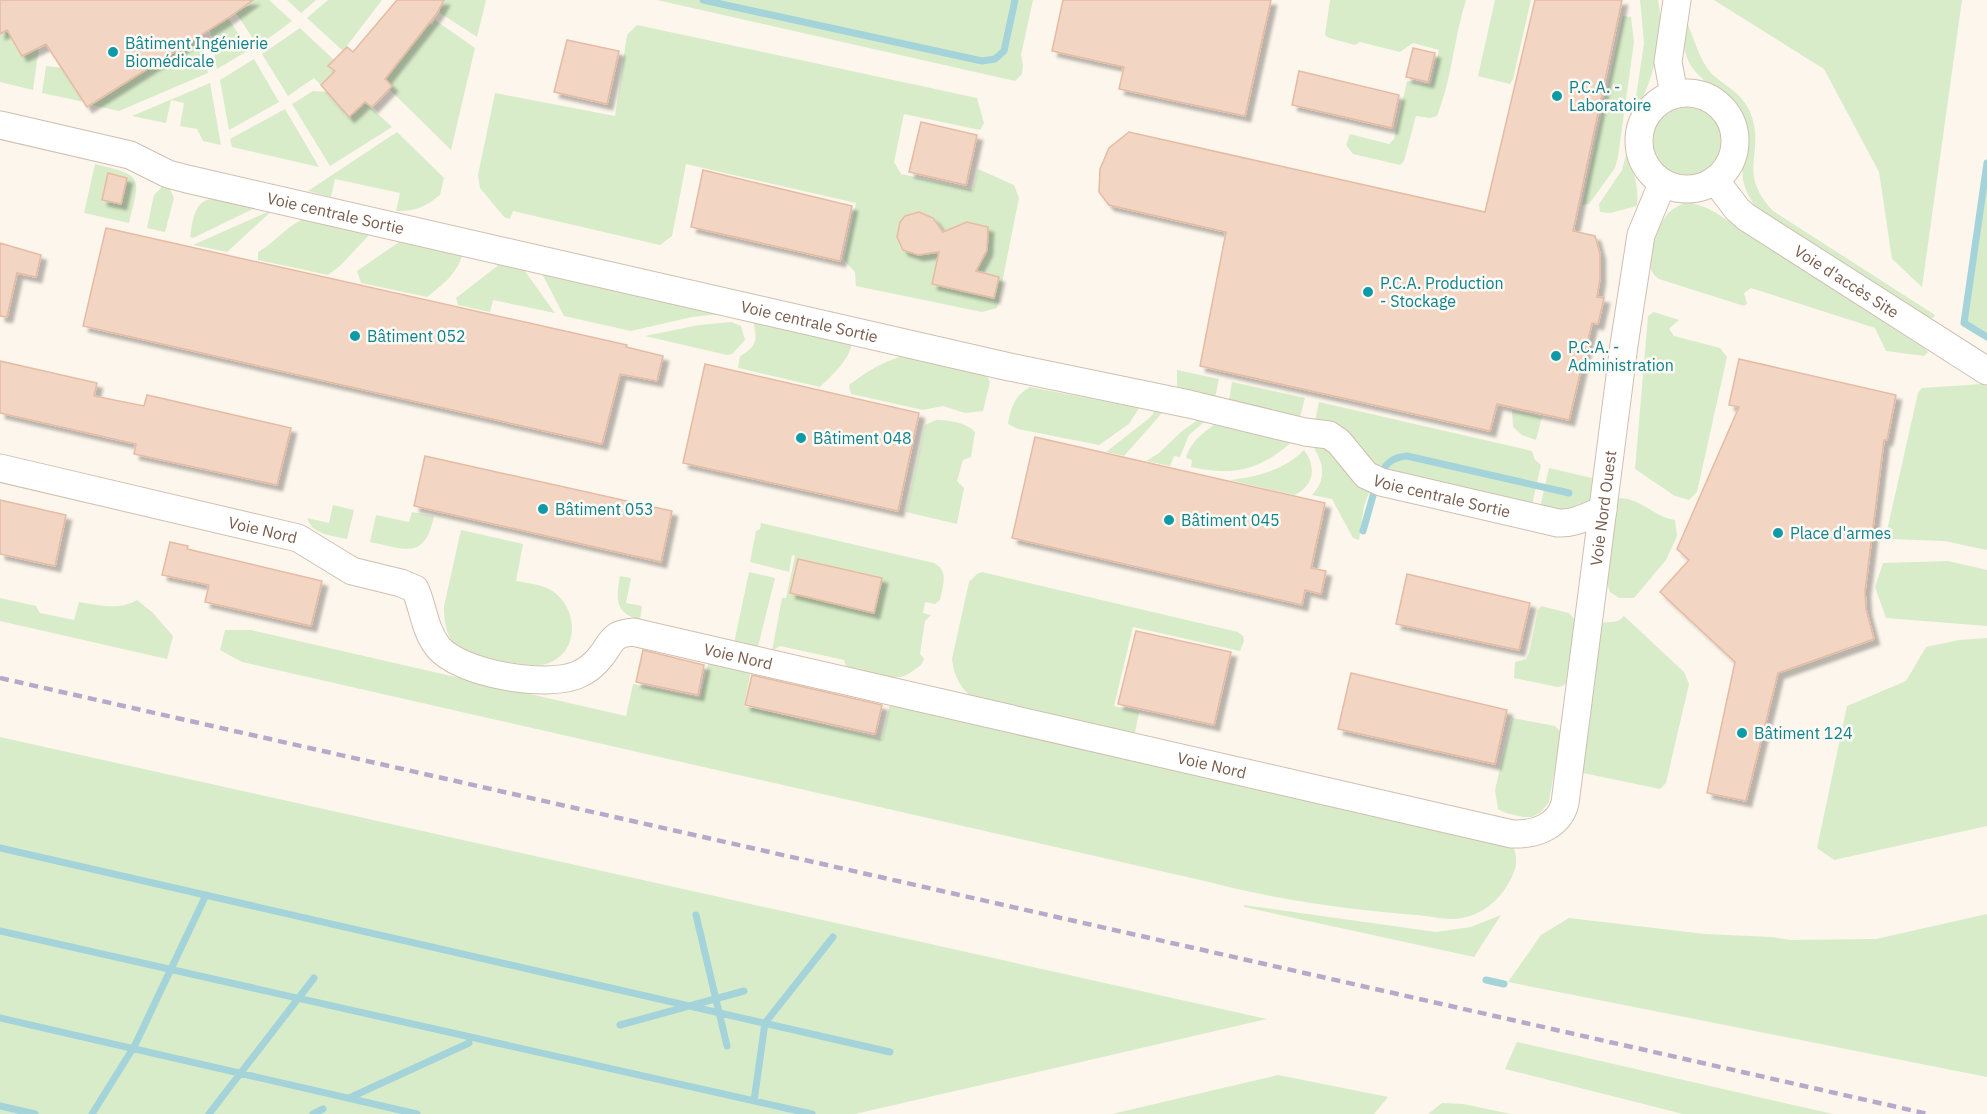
<svg xmlns="http://www.w3.org/2000/svg" width="1987" height="1114" font-family="'IBM Plex Sans',sans-serif">
  <style>
    .green { fill: #d8ecc9 }
    .lines { fill: none; stroke-linecap: round; stroke-linejoin: round }
    .stream { stroke: #a5d3da; stroke-width: 7 }
    .building { fill: #f3d5c3; stroke: #e6bba3; stroke-width: 1.5; filter: url(#shadow) }
    .street-casing { stroke: #d1beb0; stroke-width: 29 }
    .street { stroke: #fff; stroke-width: 27 }
    .rail { stroke: #b9a8c9; stroke-width: 4.5; stroke-dasharray: 9 6; stroke-linecap: butt }
    .culture-dot { fill: #0f9aa8; stroke: #fffaf3; stroke-width: 2 }
    .labels { text-anchor: middle; stroke-width: 5; stroke-linejoin: round; paint-order: stroke }
    .culture-label { font-size: 16px; fill: #0d838f; stroke: #fffaf3; text-anchor: start }
    .street-label { font-size: 16px; fill: #7a5c4d; stroke: #fffaf3 }
  </style>
  <defs>
    <filter id="shadow"><feDropShadow dx="5.5" dy="5.5" stdDeviation="1.5" flood-color="#0004"/></filter>
  </defs>
  <rect width="100%" height="100%" fill="#fdf6ec"/>
  <path class="green" d="M247,0H269L292,21L258,46L236,13L249,5Z
    M287,0H316L301,13Z
    M328,0H382L343,51L307,18Z
    M444,0H486L477,37L440,13V7Z
    M657,0H1033L1021,55L1023,65L1022,74L1015,81Z
    M1330,0H1466C1454,38 1452,79 1437,116L1430,118L1416,116L1404,161L1400,165L1353,154L1346,145L1350,134L1389,144L1394,139L1407,81L1431,85L1439,50L1413,43L1400,52L1360,42L1355,45L1329,38L1325,35Z
    M1495,0H1531L1513,79L1510,84L1478,76Z
    M1640,0H1658C1666,36 1652,85 1633,117L1644,43Z
    M1714,0H1962L1922,287L1892,259L1879,172L1824,69Z
    M1623,16L1631,17L1634,42L1618,157L1615,168L1589,204L1582,205Z
    M228,18L249,50L217,69L210,29Z
    M435,20L475,48L451,150L389,89L385,79L429,23L432,25Z
    M1686,20C1694,38 1699,60 1712,74C1726,87 1742,93 1750,112C1767,153 1735,170 1773,211L1935,315L1933,318L1928,319L1756,209C1752,201 1746,192 1744,184C1738,162 1752,141 1741,119C1727,88 1686,81 1684,44C1683,36 1685,28 1686,20Z
    M637,25L977,98L984,123L980,130L904,114L894,162L901,174L973,190L978,169L1014,185L1019,198L997,308L982,312L856,286L855,272L844,260L856,203L686,164L672,236L660,245L513,211L510,219L504,217L480,188L478,175L495,93L615,116L627,35Z
    M300,28L334,60L329,66L335,71L321,85L314,78L288,96L262,54Z
    M7,30L39,47L33,90L0,82V34Z
    M201,35L208,73L119,111L92,105Z
    M254,59L279,102L229,130L220,80Z
    M46,66L63,68L84,102L42,93Z
    M210,83L221,145L203,141L197,129L180,126L184,103L171,100L166,123L132,116Z
    M313,91L327,92L349,116L365,102L392,127L330,166L292,104Z
    M1648 142a39 39 0 1 1 78 0a39 39 0 1 1-78 0Z
    M285,109L319,167L232,147L230,139Z
    M397,132L444,178L440,195C427,206 414,212 396,211L400,193L335,179L331,197L308,191Z
    M1626,155C1634,172 1639,187 1637,206L1610,213L1600,212L1599,204L1622,170Z
    M95,164C145,176 140,176 129,223L84,213Z
    M1987,179V337L1965,325Z
    M163,186L170,189L174,198L165,232L147,228L154,195Z
    M212,199L253,209L193,238L190,237C193,222 193,201 212,199Z
    M1686,202C1709,206 1718,214 1737,227L1924,348L1928,352L1924,356L1886,351L1875,328L1751,288L1744,293L1747,304L1744,306L1659,279C1656,277 1654,275 1652,272C1646,259 1658,226 1666,216C1671,209 1678,206 1686,202Z
    M274,209L227,252L193,245Z
    M309,217L369,232V235L340,266L328,275L258,260V252C276,242 289,223 309,217Z
    M402,240L462,255C458,273 441,286 427,297L361,283L357,271Z
    M501,263H519L555,313L493,300L490,312L458,305L456,298Z
    M538,266L737,312L692,317L631,331L564,316Z
    M1654,312L1679,320L1669,329L1674,336L1720,348L1727,357L1697,492L1689,500L1675,496L1635,469L1648,316Z
    M752,315L852,342C850,360 832,375 820,387L738,368L740,356C761,345 756,336 752,315Z
    M731,322L741,326L745,340L732,354L727,355L645,336L699,325Z
    M915,353L986,374L990,382L983,411L965,413L943,406L923,410L851,394L849,385C872,368 887,359 915,353Z
    M1177,370L1219,379L1215,398L1177,389Z
    M1232,382L1305,398L1300,417L1229,400Z
    M1982,384L1987,386V550L1944,541L1889,539L1886,535L1918,393L1922,388Z
    M1030,387L1139,408L1129,424L1099,445L1018,429L1008,424C1011,407 1015,395 1030,387Z
    M1319,402L1532,451L1535,460L1541,465L1532,505L1386,473L1315,421Z
    M1155,406L1163,411L1162,413L1124,456L1106,452L1147,420L1153,414Z
    M1512,410L1542,417L1536,440L1522,435L1513,427Z
    M1202,417L1209,418L1189,435L1180,457L1174,456L1170,466L1146,461L1159,453L1182,431Z
    M936,420C948,420 966,422 975,432L971,457L963,460L957,481L964,488L957,524L906,512L925,425Z
    M1219,421L1296,438C1263,469 1235,477 1191,467L1192,460L1186,458C1191,440 1205,432 1219,421Z
    M1310,442L1327,447L1370,490L1364,506L1359,540L1353,538L1332,499L1312,495C1329,477 1322,459 1310,442Z
    M1304,450C1317,467 1314,486 1294,495L1229,480C1256,477 1285,470 1304,450Z
    M1549,468L1592,478L1590,503L1574,511L1540,508Z
    M1619,498C1641,498 1654,517 1675,520L1677,536L1666,560L1634,598H1619L1610,592L1607,583L1614,506Z
    M333,505L354,510L347,539C330,535 313,535 307,518L329,523Z
    M412,512L434,516C425,561 405,549 370,542L376,515L409,522Z
    M761,523L934,563C949,571 943,585 940,600L935,604L925,602L923,613L931,615L925,621L920,654L924,659C922,665 919,667 914,670C895,686 869,674 847,669L844,660L780,646L772,651L782,598H786L795,556L792,555L789,572L750,562L756,531L760,529Z
    M461,530L523,544L516,581C526,583 538,584 547,588C579,603 582,653 546,664C529,669 464,655 453,642C445,632 444,618 444,606Z
    M1948,561L1987,570V626L1886,618L1875,587L1883,563Z
    M749,572L775,578L759,643L757,648L734,643Z
    M982,572L1238,632L1243,636L1244,641L1240,651L1133,627L1114,706L1139,712L1135,733L1095,727L975,700C961,689 954,677 952,659L969,582L977,574Z
    M620,576L631,578L626,603L642,606L640,620C614,613 616,598 620,576Z
    M0,598L36,606L40,613L74,620L79,602C99,605 118,611 137,600L153,613L173,636L167,659L0,621Z
    M1541,606L1569,613L1575,620L1566,683L1563,686L1557,687L1514,678L1515,662L1526,659L1529,653L1538,610Z
    M1624,616L1684,672L1689,684L1666,783L1660,789L1583,773L1581,770L1602,623C1611,621 1617,624 1624,616Z
    M225,630H251L626,716L633,684L700,698L709,661L751,670L744,706L882,739L890,704L1513,846C1519,861 1516,870 1508,884C1498,902 1482,914 1462,918C1449,921 1430,916 1417,915C1347,909 1276,900 1209,882L242,662L220,650Z
    M1987,638V826L1834,860L1817,848L1847,706L1906,681L1926,647L1959,640Z
    M1512,718L1555,726L1561,732L1549,802L1541,812L1532,817H1523L1506,813L1498,809L1495,790Z
    M0,737L1267,1019L855,1114H0Z
    M1244,905L1436,932L1471,927L1501,915L1474,957L1244,907Z
    M1987,914V1077L1508,982L1541,935L1569,918L1705,934L1772,937L1791,940L1876,939Z
    M1517,1042L1833,1114H1683L1505,1069Z
    M1278,1075L1388,1097L1374,1114H1112Z
    M1442,1103L1463,1104L1511,1114H1428Z"/>
  <g class="lines">
    <path class="stream" d="M703,0L982,61L995,59L1004,51L1015,0
      M1987,163L1964,323L1987,337
      M1381,474C1386,462 1394,457 1407,456L1569,493
      M1363,531L1376,485
      M0,848L890,1052
      M696,915L727,1046
      M0,931L812,1114
      M1486,980L1504,984
      M0,1018L417,1114
      M620,1025L744,991
      M349,1098L469,1043
      M754,1101L765,1023L833,937
      M0,1106L35,1114
      M92,1114L135,1045L206,895
      M209,1114L314,978
      M313,1114L323,1109"/>
  </g>
  <path class="building" d="M0,0H253L228,18L87,107L46,44L22,56L7,30L0,34Z
    M397,0H444L437,13L385,79L392,86L372,107L365,102L349,117L321,85L335,71L328,66L347,47L353,52Z
    M1063,0H1271L1245,116L1119,89L1124,67L1052,51Z
    M1535,0H1622L1573,231L1595,236L1600,254V278L1597,297L1604,298L1598,324L1592,323L1569,420L1497,404L1490,431L1200,366L1226,232L1109,205L1099,192L1100,169L1109,148L1129,132L1485,212Z
    M567,40L619,51L607,104L554,92Z
    M1413,48L1435,53L1428,82L1406,77Z
    M1299,71L1399,95L1392,128L1292,105Z
    M921,122L977,135L966,185L909,172Z
    M703,170L852,206L840,261L691,227Z
    M108,173L127,178L121,204L102,200Z
    M919,212L933,218L943,232L967,222L988,227L987,250L976,271L999,277L994,298L932,284L939,252L918,255L903,250L897,237L900,222L905,216Z
    M106,228L627,345L626,347L663,356L657,381L620,374L602,444L83,326Z
    M0,243L41,255L36,277L17,273L7,317L0,316Z
    M1739,359L1896,395L1887,440H1884L1865,591L1866,609L1874,639L1778,673L1746,801L1707,793L1735,662L1660,592L1689,560L1677,549L1739,407L1729,405Z
    M0,361L97,383L94,396L144,406L147,395L291,428L277,485L134,454L136,444L0,413Z
    M705,364L919,413L898,511L683,463Z
    M1035,437L1325,503L1311,568L1326,571L1321,594L1305,590L1302,605L1012,538Z
    M425,456L672,511L661,562L414,506Z
    M0,500L66,515L55,566L0,554Z
    M170,542L188,546L187,549L322,581L311,626L205,602L209,585L162,575Z
    M798,559L882,578L874,613L790,593Z
    M1407,574L1530,603L1519,650L1396,624Z
    M1136,631L1231,652L1214,725L1118,704Z
    M643,650L704,665L698,695L636,682Z
    M1351,673L1507,710L1495,764L1338,729Z
    M752,675L882,705L875,734L745,705Z"/>
  <g class="lines">
    <g class="street-casing">
      <g id="street">
        <circle cx="1687" cy="141" r="48"/>
        <path d="M1674,94L1668,62L1677,0"/>
        <path id="s1" d="M0,125L130,155L168,174L187,179L1005,366L1189,404L1305,432L1329,435L1339,442L1366,475L1381,482L1558,523C1574,524 1588,516 1603,510"/>
        <path id="s2" d="M1715,180L1737,209L1746,217L1987,371"/>
        <path id="s3" d="M0,468L298,538L352,571L401,583L415,589C424,609 424,629 438,647C460,674 546,688 577,675C587,671 596,663 602,655C607,649 610,641 616,637C620,633 628,633 633,632L1512,834C1534,835 1559,827 1565,803L1624,345L1641,235L1662,184"/>
      </g>
    </g>
    <use href="#street" class="street"/>
    <path class="rail" d="M0,678L1928,1114"/>
  </g>
  <g class="culture-dot">
    <circle cx="113" cy="52" r="6"/>
    <circle cx="1557" cy="96" r="6"/>
    <circle cx="1368" cy="292" r="6"/>
    <circle cx="355" cy="336" r="6"/>
    <circle cx="1556" cy="356" r="6"/>
    <circle cx="801" cy="438" r="6"/>
    <circle cx="543" cy="509" r="6"/>
    <circle cx="1169" cy="520" r="6"/>
    <circle cx="1778" cy="533" r="6"/>
    <circle cx="1742" cy="733" r="6"/>
  </g>
  <g class="labels">
    <g class="culture-label">
      <text x="125" y="49">Bâtiment Ingénierie<tspan x="125" dy="18">Biomédicale</tspan></text>
      <text x="1569" y="93">P.C.A. -<tspan x="1569" dy="18">Laboratoire</tspan></text>
      <text x="1380" y="289">P.C.A. Production<tspan x="1380" dy="18">- Stockage</tspan></text>
      <text x="367" y="342">Bâtiment 052</text>
      <text x="1568" y="353">P.C.A. -<tspan x="1568" dy="18">Administration</tspan></text>
      <text x="813" y="444">Bâtiment 048</text>
      <text x="555" y="515">Bâtiment 053</text>
      <text x="1181" y="526">Bâtiment 045</text>
      <text x="1790" y="539">Place d'armes</text>
      <text x="1754" y="739">Bâtiment 124</text>
    </g>
    <g class="street-label">
      <text dy="6" stroke="none"><textPath href="#s1" startOffset="348">Voie centrale Sortie</textPath></text>
      <text dy="6" stroke="none"><textPath href="#s2" startOffset="168">Voie d'accès Site</textPath></text>
      <text dy="6" stroke="none"><textPath href="#s1" startOffset="834">Voie centrale Sortie</textPath></text>
      <text dy="6" stroke="none"><textPath href="#s1" startOffset="1500">Voie centrale Sortie</textPath></text>
      <text dy="6" stroke="none"><textPath href="#s3" startOffset="1984">Voie Nord Ouest</textPath></text>
      <text dy="6" stroke="none"><textPath href="#s3" startOffset="270">Voie Nord</textPath></text>
      <text dy="6" stroke="none"><textPath href="#s3" startOffset="826">Voie Nord</textPath></text>
      <text dy="6" stroke="none"><textPath href="#s3" startOffset="1312">Voie Nord</textPath></text>
    </g>
  </g>
</svg>
